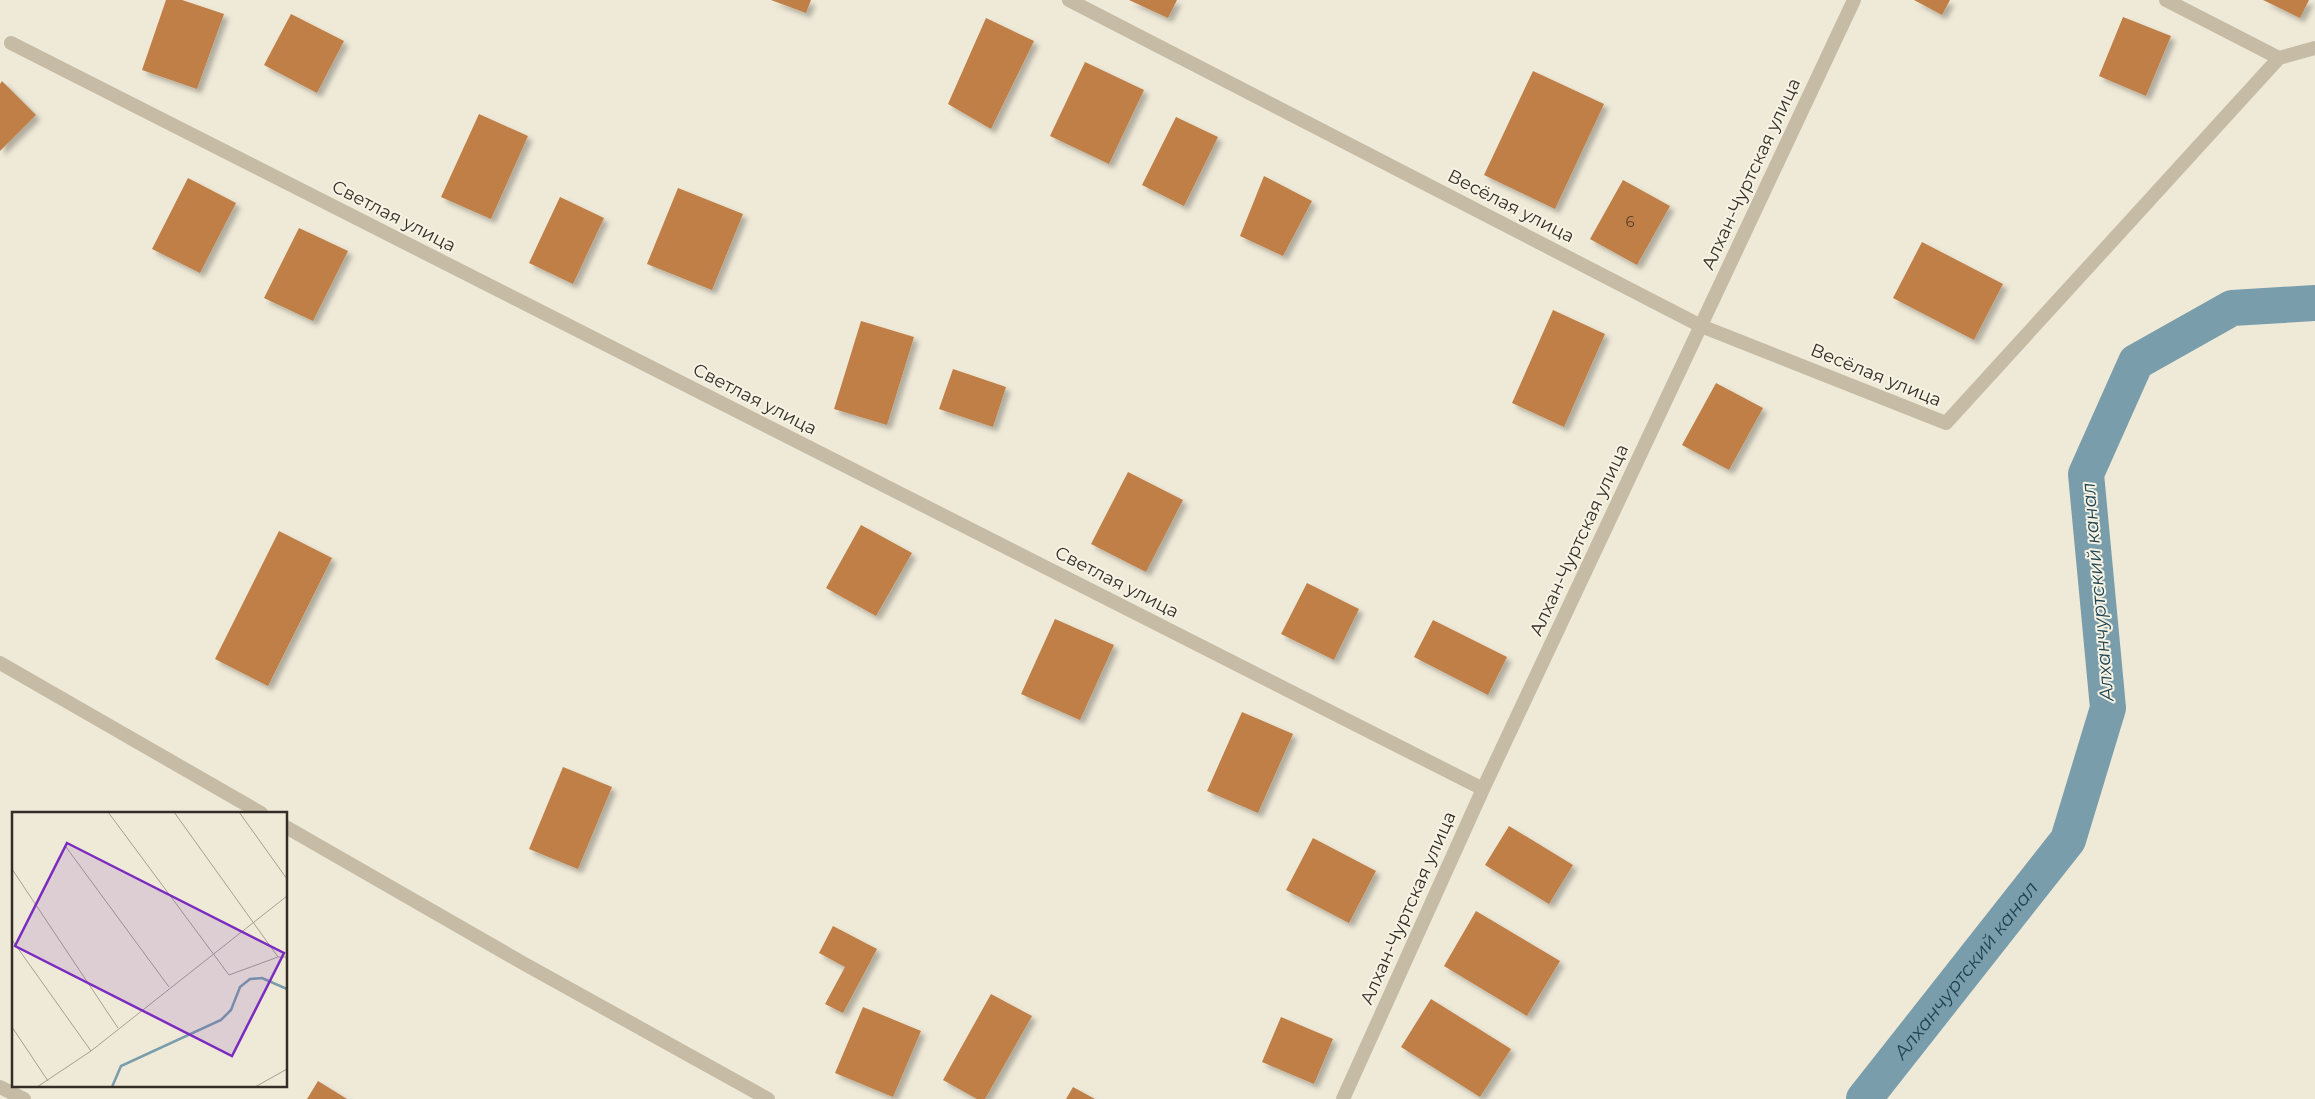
<svg xmlns="http://www.w3.org/2000/svg" width="2315" height="1099" font-family="Montserrat,sans-serif">
  <style>
    .lines { fill: none; stroke-linecap: round; stroke-linejoin: round }
    .canal { stroke: #799daa; stroke-width: 36 }
    .building { fill: #bf7f47; filter: url(#shadow) }
    .minor { stroke: #c6bca5; stroke-width: 14 }
    .labels { text-anchor: middle; stroke-width: 4; stroke-linejoin: round; paint-order: stroke }
    .number-label { font-size: 15px; fill: #56422e }
    .street-label { font-size: 18px; fill: #332d26; stroke: #f7f3e4 }
    .water-label { font-size: 19px; font-style: italic; fill: #1e4351; stroke: #f7f3e4 }
    .inset-river { fill: none; stroke: #799daa; stroke-width: 2.5 }
    .inset-road { fill: none; stroke: #a49e91; stroke-width: 1 }
    .view { fill: #7b2cbf; fill-opacity: 0.15; stroke: #7b2cbf; stroke-width: 2.5 }
    .inset-edge { fill: none; stroke: #332d26; stroke-width: 2.5 }
  </style>
  <defs>
    <filter id="shadow"><feDropShadow dx="4.5" dy="4.5" stdDeviation="2.5" flood-color="#0004"/></filter>
  </defs>
  <rect width="100%" height="100%" fill="#efead8"/>
  <g class="lines">
    <path class="canal" id="s1" d="M1864,1099L2068,840L2108,708L2086,474L2136,362L2232,308L2315,303"/>
  </g>
  <path class="building" d="M166,0H182L224,14L197,89L142,70Z
    M771,0H811L806,13Z
    M1129,0H1177L1168,18Z
    M1914,0H1950L1942,15Z
    M2263,0H2309L2300,18Z
    M291,14L344,41L317,93L264,65Z
    M2123,17L2171,36L2146,96L2099,76Z
    M986,18L1034,41L991,129L948,104Z
    M1085,62L1144,90L1109,164L1050,136Z
    M1533,71L1604,104L1555,209L1484,175Z
    M2,81L36,115L0,151V84Z
    M479,114L528,136L491,219L441,197Z
    M1176,117L1218,137L1184,206L1142,185Z
    M1264,176L1312,201L1283,256L1240,236Z
    M188,178L236,203L200,273L152,249Z
    M1623,180L1670,206L1637,265L1590,239Z
    M678,188L743,214L712,290L647,264Z
    M560,197L604,218L573,284L529,263Z
    M299,228L348,251L313,321L264,298Z
    M1922,242L2003,284L1974,340L1893,298Z
    M1553,310L1605,334L1564,427L1512,403Z
    M861,321L914,337L887,425L834,409Z
    M953,369L1006,387L993,427L939,409Z
    M1716,383L1763,408L1729,470L1682,445Z
    M1128,472L1183,500L1146,572L1091,544Z
    M861,525L912,553L876,616L826,588Z
    M279,531L332,558L268,686L215,659Z
    M1307,583L1359,609L1334,660L1281,634Z
    M1055,619L1114,645L1080,720L1021,694Z
    M1433,620L1507,657L1488,695L1414,657Z
    M1242,712L1293,734L1258,813L1207,791Z
    M563,767L612,787L578,869L529,849Z
    M1509,826L1573,865L1549,904L1485,865Z
    M1313,838L1376,871L1349,923L1286,890Z
    M1476,911L1560,961L1527,1016L1444,966Z
    M833,926L877,949L843,1013L825,1004L845,967L819,953Z
    M991,994L1032,1016L985,1099H977L943,1080Z
    M1431,999L1511,1049L1480,1097L1401,1047Z
    M863,1007L921,1031L893,1097L835,1073Z
    M1281,1017L1333,1039L1314,1084L1262,1062Z
    M318,1081L347,1099H307Z
    M1073,1087L1095,1099H1066Z"/>
  <g class="lines">
    <path class="minor" d="M1069,0L1701,326L1946,423L2279,58L2315,48
      M2166,0L2279,58
      M11,43L1483,789
      M0,663L261,813
      M286,827L521,962L768,1099
      M0,1087L24,1099
      M1343,1099L1483,789L1854,0"/>
  </g>
  <g class="labels">
    <g class="number-label">
      <text x="1630" y="227">6</text>
    </g>
    <g class="street-label">
      <text transform="translate(1751 174) rotate(-65)" y="6">Алхан-Чуртская улица</text>
      <text transform="translate(1511 206) rotate(27)" y="6">Весёлая улица</text>
      <text transform="translate(394 216) rotate(27)" y="6">Светлая улица</text>
      <text transform="translate(1876 375) rotate(22)" y="6">Весёлая улица</text>
      <text transform="translate(755 399) rotate(27)" y="6">Светлая улица</text>
      <text transform="translate(1579 540) rotate(-65)" y="6">Алхан-Чуртская улица</text>
      <text transform="translate(1117 582) rotate(27)" y="6">Светлая улица</text>
      <text transform="translate(1408 908) rotate(-66)" y="6">Алхан-Чуртская улица</text>
    </g>
    <g class="water-label">
      <text transform="translate(2097 592) rotate(-95)" y="7">Алханчуртский канал</text>
      <text dy="7" stroke="none"><textPath href="#s1" startOffset="164">Алханчуртский канал</textPath></text>
    </g>
  </g>
  <g transform="translate(12 812)">
    <rect width="275" height="275" fill="#efead8"/>
    <path class="inset-river" d="M100,275L109,254L209,208L219,198L228,175L238,167L250,166L275,177"/>
    <path class="inset-road" d="M96,0L217,163L266,145H275M162,0L266,145M227,0L275,67M54,35L157,175M0,57L106,216M0,128L79,239M0,215L36,269M25,275L79,239L275,84M243,275L275,257"/>
    <path class="view" d="M55,31L272,141L220,244L3,134Z"/>
    <rect width="275" height="275" class="inset-edge"/>
  </g>
</svg>
